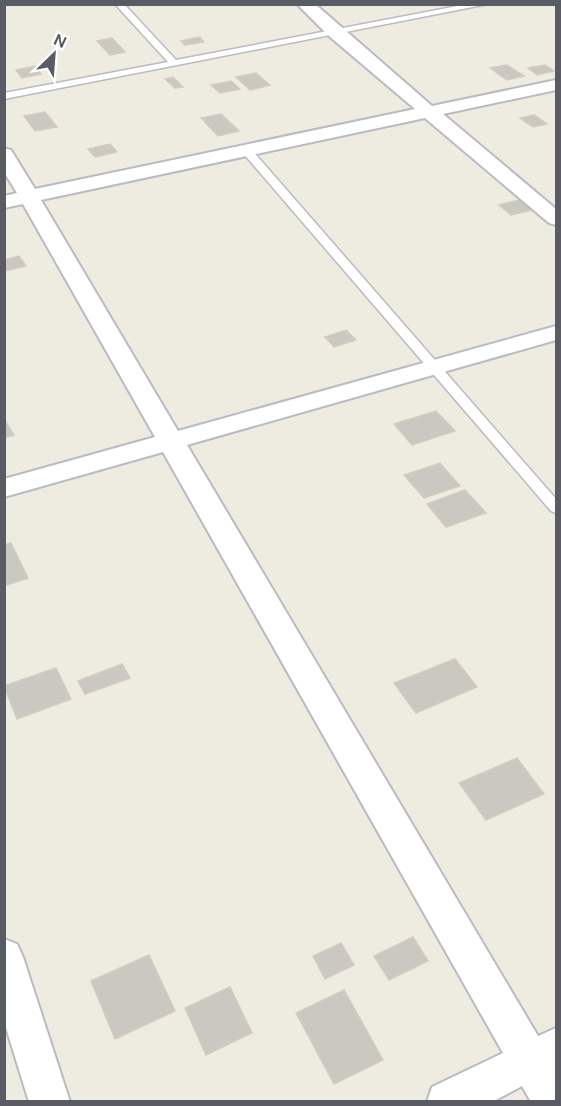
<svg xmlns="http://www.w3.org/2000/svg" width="561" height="1106" font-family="'DM Sans',sans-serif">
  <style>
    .building { fill: #cac8c0; stroke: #d3cdbf; stroke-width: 1.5 }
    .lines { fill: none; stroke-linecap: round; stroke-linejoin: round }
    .lane-casing { stroke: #b9bbc1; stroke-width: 3 }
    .street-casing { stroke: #b9bbc1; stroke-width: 4 }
    .lane { fill: #fff; fill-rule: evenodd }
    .street { fill: #fff; fill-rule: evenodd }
  </style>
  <rect width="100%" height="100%" fill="#eeebe1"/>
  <path class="building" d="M200,37L204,42L185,45L181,41Z
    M112,38L125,52L110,55L97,41Z
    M507,65L524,76L507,80L490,68Z
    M545,65L554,71L537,75L528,68Z
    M35,66L41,74L22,78L16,70Z
    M256,73L270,85L250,90L236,77Z
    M173,77L183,87L175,88L165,79Z
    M231,81L240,89L220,93L211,85Z
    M45,112L57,127L35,131L24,116Z
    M221,114L239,131L218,136L201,118Z
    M534,115L547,124L533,127L520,118Z
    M110,144L117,152L95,157L88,149Z
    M520,200L532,210L511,215L499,205Z
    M19,256L26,266L4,271V260Z
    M346,330L356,340L334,347L325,337Z
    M436,411L455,431L412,445L394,424Z
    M4,419L14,435L4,438Z
    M440,463L460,486L424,498L404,475Z
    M465,490L486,513L446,527L427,504Z
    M11,543L28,578L4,586V545Z
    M455,659L477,687L416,713L394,683Z
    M122,664L130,678L85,694L78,681Z
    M56,668L71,699L17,719L4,686Z
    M517,758L544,794L486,820L459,783Z
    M413,937L428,961L389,980L374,956Z
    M341,943L354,965L325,979L313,956Z
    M149,955L175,1011L115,1039L91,981Z
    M230,987L252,1033L206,1055L185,1008Z
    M344,990L383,1060L334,1084L296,1013Z"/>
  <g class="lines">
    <g class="lane-casing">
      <path id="lane" d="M115,4H124L176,60L468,4H488L4,99V93L168,62Z
        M243,149H251L556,499V513L551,511L243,153Z"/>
    </g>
    <g class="street-casing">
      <path id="street" d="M297,4H315L432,106L556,80V90L443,114L556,209V225L549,223L425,118L41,200L178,431L556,326V340L187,445L538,1036L556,1028V1102H531L522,1086L492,1102H427L432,1087L503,1053L163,452L4,497V479L155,437L23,204L4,208V196L17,193L4,172V148L11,150L35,189L415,109L329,36Z
        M4,939L17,944L23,957L70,1102H29L4,1021Z"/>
    </g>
    <use href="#lane" class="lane"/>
    <use href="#street" class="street"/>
  </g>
  <rect width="561" height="1106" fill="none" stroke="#595d63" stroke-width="12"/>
  <g transform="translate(54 54) rotate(25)" stroke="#ffffff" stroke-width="4.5" paint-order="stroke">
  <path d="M0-4.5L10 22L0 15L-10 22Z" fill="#595d63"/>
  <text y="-9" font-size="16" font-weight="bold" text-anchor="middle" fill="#595d63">N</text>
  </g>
</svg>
